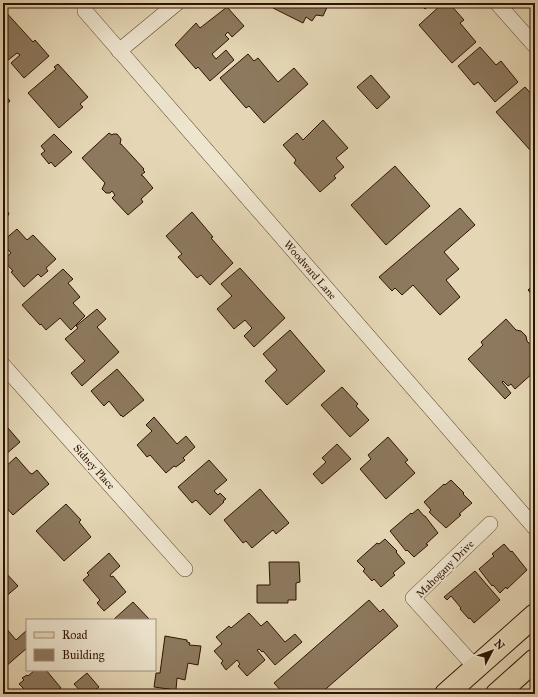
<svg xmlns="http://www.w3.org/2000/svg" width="538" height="697" font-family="'IM FELL Great Primer',serif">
	<rect width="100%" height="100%" fill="#e5d7b5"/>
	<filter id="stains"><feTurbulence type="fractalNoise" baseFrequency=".005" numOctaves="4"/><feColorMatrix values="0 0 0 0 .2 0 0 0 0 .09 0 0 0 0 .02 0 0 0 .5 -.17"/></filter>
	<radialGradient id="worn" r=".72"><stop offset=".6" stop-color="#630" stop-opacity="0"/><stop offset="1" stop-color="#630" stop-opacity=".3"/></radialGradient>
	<!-- building -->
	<g fill="#8d795e" stroke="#2e1300">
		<path d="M275 3H329L323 16 316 15 312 21 306 17 303 23 273 8Z"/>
		<path d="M419 3H432L425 9Z"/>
		<path d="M443 3H449L464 20 460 23 476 42 452 63 419 25Z"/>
		<path d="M227 7 244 26 232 37 228 32 225 35 229 39 212 54 216 59 226 50 234 60 210 81 198 67 196 69 175 45 196 23 200 28Z"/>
		<path d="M3 9 33 42 35 40 49 56 24 78 11 63 20 55 17 53 7 61 3 57Z"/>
		<path d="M480 47 496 65 501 61 518 82 495 102 478 82 474 85 458 66Z"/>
		<path d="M248 54 254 61 258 58 278 82 294 68 308 84 264 123 249 106 246 108 220 78Z"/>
		<path d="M58 64 88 97 80 104 83 107 59 128 28 93 56 69 54 67Z"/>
		<path d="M371 75 390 97 377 109 357 87Z"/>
		<path d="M525 87 535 98V145L530 150 496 112Z"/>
		<path d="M3 92 10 101 3 107Z"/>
		<path d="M323 120 348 148 336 158 344 167 334 176 336 178 320 192 294 163 296 160 283 145 297 133 303 140Z"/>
		<path d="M109 133 112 135 113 134H117L121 139 120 144H121L144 169 143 170 145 172 141 175 143 176 153 188 141 199 143 202 128 215 112 198 115 195 112 191 110 193H106L102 189 105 183 82 158Z"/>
		<path d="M54 134 72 152 55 167 51 162 49 164 41 154 45 151 41 146Z"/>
		<path d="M395 166 430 206 386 245 351 205Z"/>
		<path d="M460 208 475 225 444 252 459 269 446 280 460 297 440 315 413 285 402 295 395 288 392 291 379 277Z"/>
		<path d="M3 210 9 213 3 227Z"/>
		<path d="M192 212 213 237 211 238 233 263 210 285 201 275 197 278 178 257 182 254 166 236Z"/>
		<path d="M17 229 27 240 33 235 56 259 46 268 48 271 41 277 38 274 24 287 11 272 13 271 3 260 11 253 3 244V241Z"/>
		<path d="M240 268 285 318 254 347 244 336 252 328 245 320 234 329 217 309 232 296 221 284Z"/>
		<path d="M63 269 73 279 68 283 80 297 73 303 85 316 71 330 60 318 46 330 41 324 40 325 22 305Z"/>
		<path d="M535 284V298L528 290Z"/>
		<path d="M97 309 106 319 97 327 119 352 82 386 71 373 85 361 65 339 78 328 76 326Z"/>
		<path d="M506 319 516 330 521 331 526 336 527 341 535 350 533 352 535 354V366L531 369 534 372 515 389 511 384 508 386 503 381 502 382 511 393 505 399 468 359 483 345 481 342Z"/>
		<path d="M290 330 325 371 287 405 265 381 277 370 263 354Z"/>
		<path d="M117 369 144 400 123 417 121 415V416L109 401 104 406 91 391Z"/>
		<path d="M342 387 358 404 356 406 369 420 350 437 321 405Z"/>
		<path d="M154 417 177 444 186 436 195 447 183 458 185 460 176 467 174 466 166 473 150 455 147 457 137 445 152 431 146 425Z"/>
		<path d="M8 428 20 442 5 455 3 453V432Z"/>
		<path d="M388 437 408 460 405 462 415 473 386 499 360 469 371 459 368 455Z"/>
		<path d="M337 444 351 459 322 484 313 474 326 462 322 458Z"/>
		<path d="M16 457 30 473 32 474 37 470 49 484 13 515 3 504V469Z"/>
		<path d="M209 460 227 480 214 491 218 495 220 493 226 499 223 501 224 502 210 515 196 500 192 503 178 487Z"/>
		<path d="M451 480 464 493 463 494 472 503 459 514 461 515 446 528 429 512 431 510 424 502 444 484 445 485Z"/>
		<path d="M260 489 289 523 276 534 273 530 252 548 246 541 243 543 224 520Z"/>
		<path d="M66 504 81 520 79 522 91 537 64 561 36 531Z"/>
		<path d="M418 509 424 516H425L438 533 426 544 428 545 414 557 407 550 406 551 390 531 411 513 412 514Z"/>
		<path d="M385 539 397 551 396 552 405 563 393 573 395 575 381 587 374 579 372 581 363 571 365 569 357 561 377 543 379 544Z"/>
		<path d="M504 544 511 552 512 551 527 570 507 589 506 587 500 593 493 585 492 586 479 569 494 556 492 554Z"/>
		<path d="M109 553 120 566 110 575 111 577 113 576 126 592 104 611 97 603 100 600 83 580 89 575 87 573Z"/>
		<path d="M269 562H299L300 582 296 583V600H288V603H257V585H270Z"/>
		<path d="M3 570 18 586 3 599Z"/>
		<path d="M475 571 500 600 474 623 470 618 469 619 460 609 461 608 451 596 447 600 444 597Z"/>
		<path d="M369 600 380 612 383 609 398 626 320 694H284L274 683Z"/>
		<path d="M133 602 150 620H113Z"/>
		<path d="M249 613 261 626 267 621 285 642 295 634 302 642 275 665 263 651 262 652 259 649 257 650 265 660 247 676 238 666 240 664 237 660 226 670 221 663 223 661 214 651 222 644 216 637 229 626 231 628Z"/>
		<path d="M3 618 8 624 5 627 16 640 27 630V648L5 667 3 665Z"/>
		<path d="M165 636 187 640V642L190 643 189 645 201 646 198 665 188 663 185 680 177 678 176 690 154 687 156 673H160Z"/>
		<path d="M35 670H46L61 688 54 694H29L19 684 24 680 22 678 27 675 28 676Z"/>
		<path d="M87 673 99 687 90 694H83L74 684Z"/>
	</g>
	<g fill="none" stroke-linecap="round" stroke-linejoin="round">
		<!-- minor casing -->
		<g stroke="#5c442d" stroke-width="16">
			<g id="minor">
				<path d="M497 3 535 46"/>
				<path d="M85 11 535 528"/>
				<path d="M119 51 177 3"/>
				<path d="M3 365 185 569"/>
				<path d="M476 668 413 598 490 524"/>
			</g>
		</g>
		<!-- primary casing -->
		<g stroke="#2e1300" stroke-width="24">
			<g id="primary">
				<path d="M446 694 535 615"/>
				<path d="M497 694 535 660"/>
			</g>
		</g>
		<!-- minor -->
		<use href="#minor" stroke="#eee5cf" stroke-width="15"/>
		<!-- primary -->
		<use href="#primary" stroke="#e5d7b5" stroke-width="22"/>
	</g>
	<g text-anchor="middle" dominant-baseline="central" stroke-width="3.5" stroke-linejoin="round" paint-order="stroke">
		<!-- street labels -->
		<g font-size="11" fill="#2e1300" stroke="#eee5cf">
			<text transform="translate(310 270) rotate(49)">Woodward Lane</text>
			<text transform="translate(94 467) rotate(48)">Sidney Place</text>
			<text transform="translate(445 569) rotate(-45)">Mahogany Drive</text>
		</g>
	</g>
	<!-- margin -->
	<rect width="538" height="697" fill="none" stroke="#e5d7b5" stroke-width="16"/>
	<rect x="4" y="4" width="530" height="689" fill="none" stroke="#2e1300" stroke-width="2"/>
	<rect x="8" y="8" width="522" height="681" fill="none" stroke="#2e1300"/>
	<!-- legend -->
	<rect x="26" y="619" width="130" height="52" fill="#eee5cf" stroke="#a1917c"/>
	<rect x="34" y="632" width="20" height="6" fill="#e5d7b5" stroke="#a1917c"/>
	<text x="62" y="639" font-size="12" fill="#2e1300">Road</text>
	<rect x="34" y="649" width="20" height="12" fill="#8d795e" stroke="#a1917c"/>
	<text x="62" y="659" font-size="12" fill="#2e1300">Building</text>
	<!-- north arrow -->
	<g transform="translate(492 651) rotate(49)" stroke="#eee5cf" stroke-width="3" paint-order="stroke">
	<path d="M0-3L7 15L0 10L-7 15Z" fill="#2e1300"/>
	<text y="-6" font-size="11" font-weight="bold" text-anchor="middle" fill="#2e1300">N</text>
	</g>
	<rect width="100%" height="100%" filter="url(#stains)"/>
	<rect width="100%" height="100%" fill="url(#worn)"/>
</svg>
